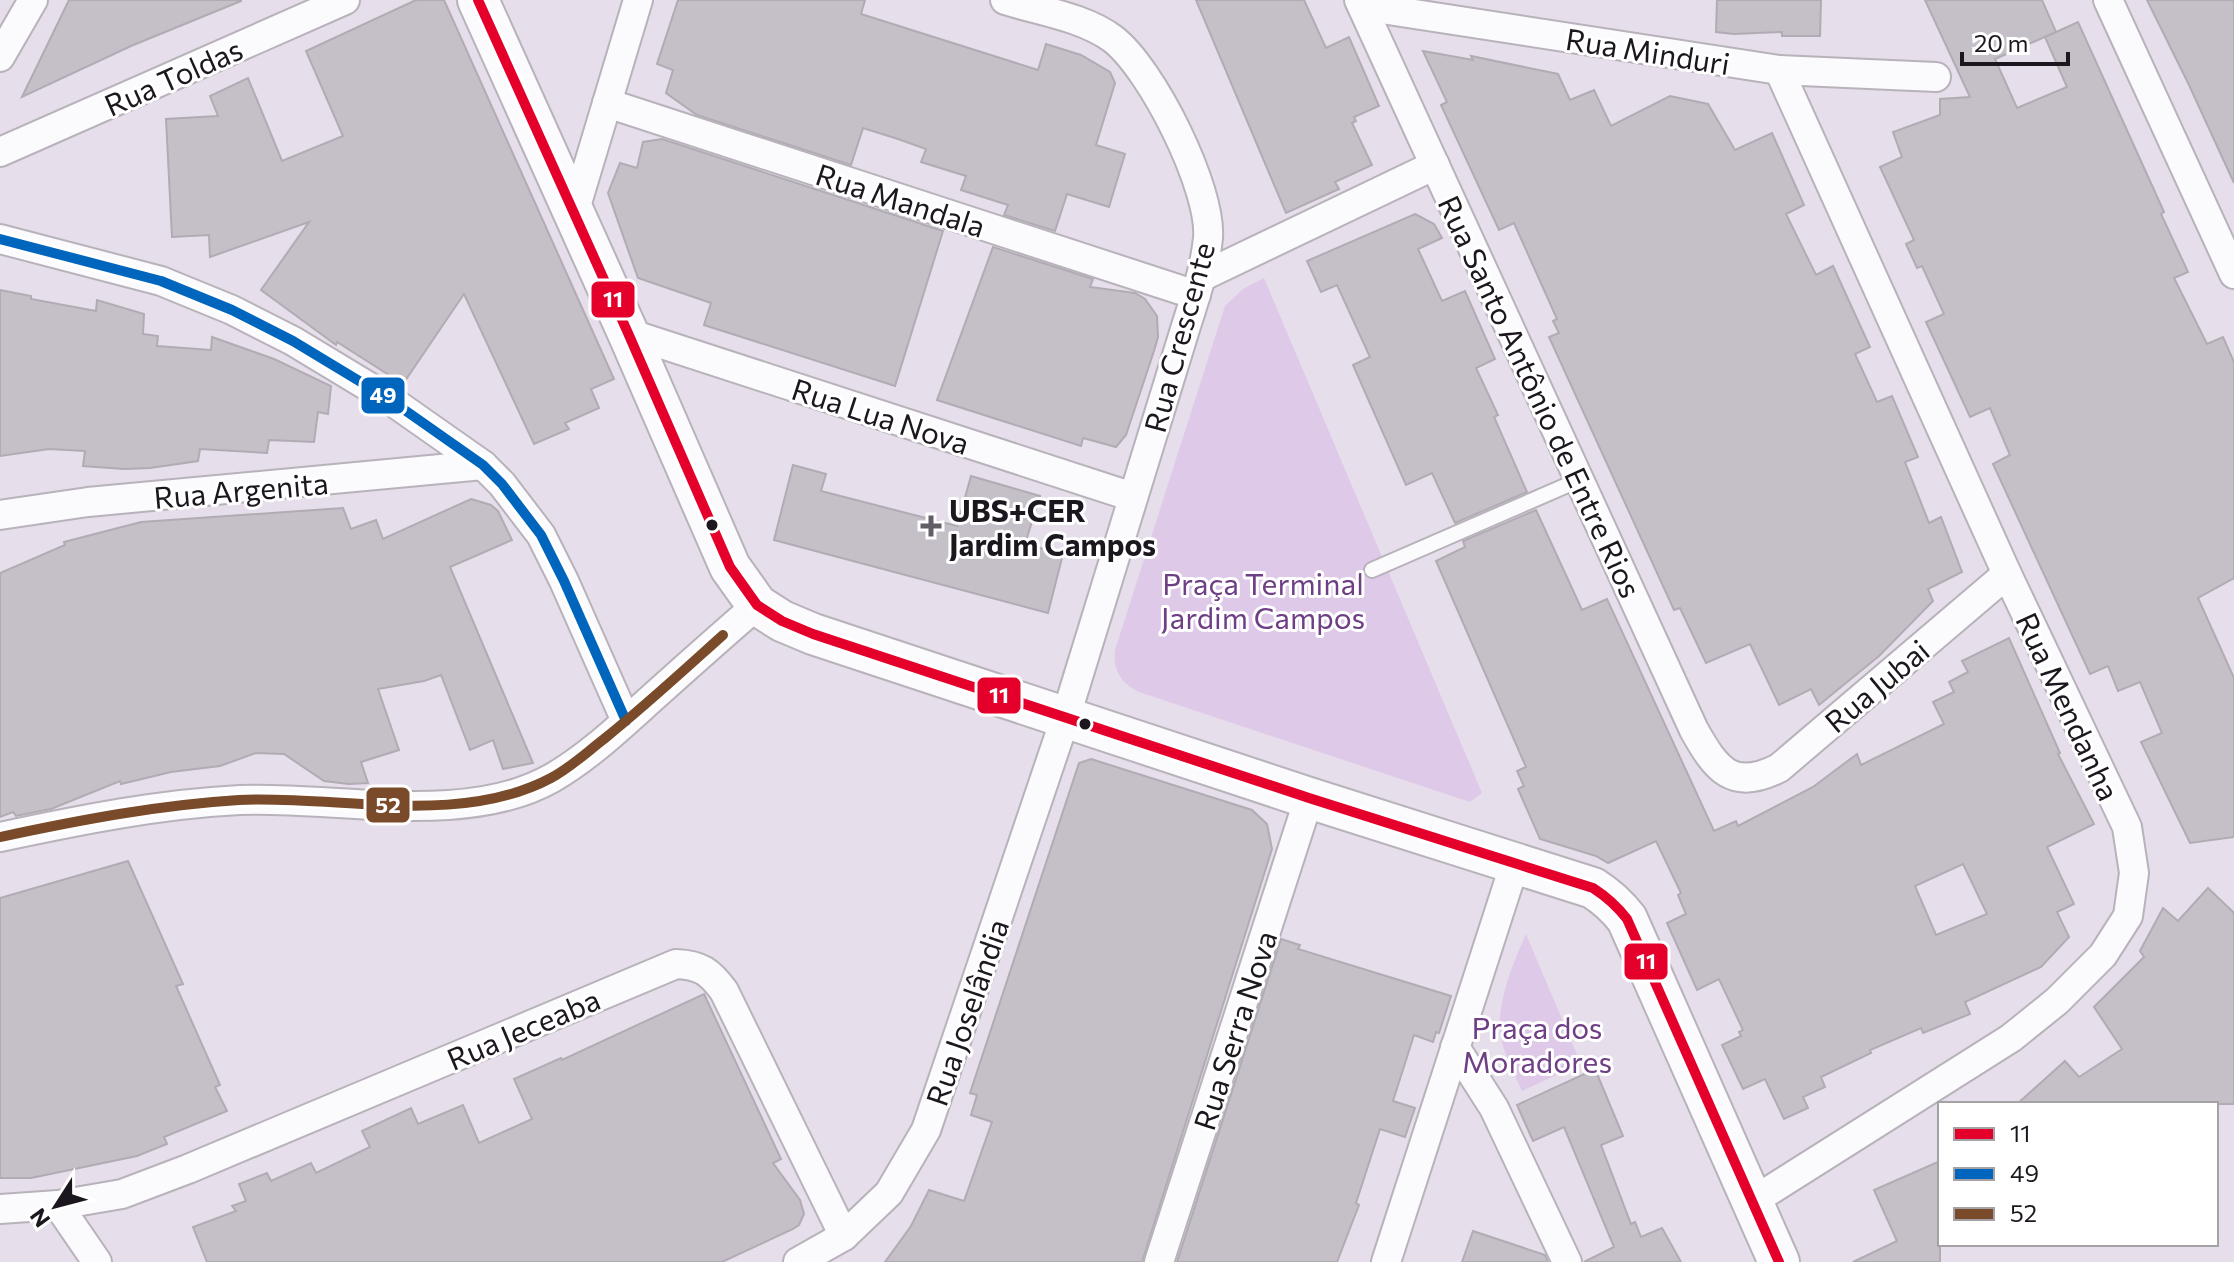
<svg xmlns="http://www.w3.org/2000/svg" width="2234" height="1262" font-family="Commissioner,sans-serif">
	<rect width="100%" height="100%" fill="#e6deea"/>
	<!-- green -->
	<g fill="#dec9e9">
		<path d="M1264 278 1482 793 1470 802 1139 692C1120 683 1113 670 1115 650L1225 306 1243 289Z"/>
		<path d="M1526 934 1581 1064 1522 1091C1514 1073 1505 1056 1501 1038 1495 1006 1513 963 1526 934Z"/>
	</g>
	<!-- building -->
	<g fill="#c5bfc8" stroke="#b1abb4" stroke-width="2" fill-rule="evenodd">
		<path d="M69 0H241V1L131 46 22 97Z"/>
		<path d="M416 0H444L614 379 591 389 599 408 565 423 569 429 534 444 464 294 403 384 337 342 336 345 261 290 309 222 210 257 209 235 172 237 166 119 218 116 210 96 248 78 282 161 343 136 306 51Z"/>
		<path d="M678 0H865L861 14 1038 70 1046 44 1081 55 1110 72 1115 83 1096 145 1125 154 1109 207 1067 194 1055 231 1004 215 1008 205 961 190 966 176 921 162 926 149 898 139 863 128 851 165 697 115 666 93 673 70 657 64Z"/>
		<path d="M1196 0H1304L1326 48 1349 37 1379 106 1354 117 1356 121 1352 123 1372 165 1335 182 1339 189 1286 213Z"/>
		<path d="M1717 0H1821L1820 36H1782V32L1734 34 1716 32Z"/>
		<path d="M1925 0H2042L2056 32 1995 59 2017 108 2067 87 2045 37 2078 22 2164 212 2161 214 2188 272 2174 278 2207 344 2223 337 2234 362V578L2198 598 2234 678V837L2190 843 2141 742 2162 733 2140 682 2118 691 2108 666 2090 674 1993 464 2010 455 1990 408 1970 417 1926 322 1944 314 1922 266 1917 268 1906 244 1914 240 1880 167 1902 157 1893 132 1940 115V99L1970 97Z"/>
		<path d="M2147 0H2234V183L2189 85Z"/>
		<path d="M1423 51 1473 60 1471 56 1558 74 1570 100 1594 90 1611 126 1670 96 1708 104 1735 150 1772 133 1804 205 1786 214 1816 275 1833 266 1870 347 1855 354 1877 402 1892 396 1918 457 1905 462 1929 523 1941 517 1962 572 1928 589 1933 601 1879 656 1819 705 1811 689 1779 705 1750 644 1706 663 1680 608 1674 610 1549 337 1559 333 1553 321 1557 319 1514 223 1499 230 1441 105 1447 102Z"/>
		<path d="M662 139 943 231 895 386 704 325 711 303 638 278 608 193 620 163 637 168 643 142Z"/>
		<path d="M1415 214 1434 224 1442 238 1418 249 1442 301 1465 291 1495 359 1476 368 1498 415 1494 417 1527 492 1455 523 1432 473 1406 485 1353 365 1370 357 1337 285 1321 292 1307 261Z"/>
		<path d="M993 247 1093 279 1090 287 1135 293 1145 299 1157 316 1158 337 1154 351 1126 435 1116 447 1083 438 1081 446 937 400Z"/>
		<path d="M0 290 31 296V299L96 311 97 300 144 314 143 334 158 336 157 346 211 350 212 337 274 359 331 386 328 414 318 412 314 442 269 440 267 453 200 449 198 461 150 468 124 469 83 466 85 451 49 449 0 456Z"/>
		<path d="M793 465 826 474 821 491 957 526 971 476 1040 496 1025 544 1063 554 1048 613 774 540Z"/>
		<path d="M471 499 491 505 498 511 512 540 450 567 533 763 503 769 493 740 470 750 441 675 424 681 378 689 399 750 361 762 368 783 349 784 324 781 284 754 256 753 220 766 171 772 121 784 120 781 51 809 16 816 13 812 0 817V573L65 545 64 542 141 522 343 508 351 529 376 520 383 539Z"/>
		<path d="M1536 510 1582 610 1607 599 1714 831 1736 821 1738 826 1813 787 1857 754 1861 765 1944 724 1933 702 1954 692 1949 682 1968 672 1962 661 2009 638 2060 753 2058 754 2094 824 2047 847 2074 904 2057 912 2069 937 2041 967 1965 1002 1970 1014 1923 1033 1921 1028 1870 1050 1871 1053 1821 1077 1825 1087 1803 1097 1808 1108 1784 1119 1765 1079 1743 1089 1722 1045 1741 1036 1739 1032 1743 1030 1719 979 1697 990 1667 923 1686 914 1678 895 1681 893 1656 841 1608 863 1596 856 1540 839 1518 789 1524 786 1517 771 1526 767 1436 561 1465 547 1463 541ZM1963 864 1987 914 1936 935 1915 886Z"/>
		<path d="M1091 759 1252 810 1267 824 1272 849 1142 1262H885L911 1226 929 1190 964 1201 992 1122 971 1115 977 1095 970 1093 1079 763Z"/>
		<path d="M128 861 183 984 176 986 220 1085 215 1087 227 1111 164 1137 167 1144 137 1156 31 1178H0V898Z"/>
		<path d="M2208 888 2234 913V1104H2017L2065 1061 2079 1077 2122 1049 2094 1007 2144 957 2140 951 2163 908 2178 921Z"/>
		<path d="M1281 939 1300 945 1298 949 1451 996 1439 1033 1436 1032 1433 1042 1414 1035 1393 1101 1415 1108 1405 1137 1380 1129 1356 1203 1359 1205 1337 1262H1177Z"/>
		<path d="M704 994 781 1159 773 1163 800 1200 804 1214 799 1225 793 1229 722 1262H207L193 1227 236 1211 232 1206 246 1201 239 1184 267 1173 271 1181 311 1163 316 1173 370 1147 362 1131 411 1108 418 1124 463 1105 479 1143 532 1119 514 1079 561 1058 562 1060Z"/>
		<path d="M1595 1069 1623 1136 1601 1145 1631 1224 1635 1222 1641 1237 1662 1228 1681 1262H1584L1614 1247 1564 1127 1533 1141 1517 1105Z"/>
		<path d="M1940 1161V1262H1853L1897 1241 1874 1190Z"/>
		<path d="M1473 1231 1545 1255 1548 1262H1462Z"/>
	</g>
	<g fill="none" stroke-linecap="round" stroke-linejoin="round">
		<!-- lane casing -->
		<g stroke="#b8b2bb" stroke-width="18">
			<path id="lane" d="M1372 570 1579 480"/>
		</g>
		<!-- street casing -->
		<g stroke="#b8b2bb" stroke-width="32">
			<g id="street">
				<path d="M1359 0 1694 730C1716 769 1732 792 1779 768L2007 574"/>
				<path d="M2108 0 2234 274"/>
				<path d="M1362 6 1779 70 1936 77"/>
				<path d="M0 57 33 0"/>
				<path d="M607 103 1196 295"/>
				<path d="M0 152 345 0"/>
				<path d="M574 213 638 0"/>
				<path d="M0 239 161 281 232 310 293 341 389 399 483 465 502 484 541 535 564 581 626 721"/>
				<path d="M1201 277 1435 165"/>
				<path d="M628 333 1133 497"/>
				<path d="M0 515 88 502 483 465"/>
				<path d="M0 837C80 820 159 804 240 800 336 796 466 827 552 778 592 755 627 720 661 690 693 661 725 633 757 605"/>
				<path d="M1455 1047 1494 1108 1567 1262"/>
				<path d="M1753 1201 2011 1038 2057 1001 2103 955 2128 916 2134 873 2127 827 2007 574 1779 70"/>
				<path d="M58 1205 97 1262"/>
				<path d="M0 1209 58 1205 122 1194 188 1169 676 964C701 965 710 972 724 991L844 1236"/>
				<path d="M798 1262 844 1236 889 1193 926 1130 1066 716 1186 326C1195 298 1205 268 1208 238 1212 189 1152 69 1113 39 1084 17 1039 11 1005 0"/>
				<path d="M1159 1262 1309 798"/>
				<path d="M1386 1262 1515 863"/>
			</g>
		</g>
		<!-- secondary casing -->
		<g stroke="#b8b2bb" stroke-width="44">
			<path id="secondary" d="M478 0 628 333 730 567 757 605 782 621 813 634 1309 798 1593 888C1607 897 1617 906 1627 919L1779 1262"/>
		</g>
		<!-- lane -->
		<use href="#lane" stroke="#fbfafc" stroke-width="14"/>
		<!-- street -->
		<use href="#street" stroke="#fbfafc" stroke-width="28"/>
		<!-- secondary -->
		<use href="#secondary" stroke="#fbfafc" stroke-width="40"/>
		<!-- bus-1 casing -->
		<g stroke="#fff" stroke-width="16">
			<path id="bus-1" d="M478 0 628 333 730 567 757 605 782 621 813 634 1309 798 1593 888C1607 897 1617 906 1627 919L1779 1262"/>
		</g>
		<!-- bus-2 casing -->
		<g stroke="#fff" stroke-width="16">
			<path id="bus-2" d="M0 239 161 281 232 310 293 341 389 399 483 465 502 484 541 535 564 581 626 721"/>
		</g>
		<!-- bus-3 casing -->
		<g stroke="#fff" stroke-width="16">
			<path id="bus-3" d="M0 837C80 820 158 805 239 800 339 795 459 827 551 778 570 768 587 752 604 739 645 706 684 670 723 635"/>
		</g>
		<!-- bus-1 -->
		<use href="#bus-1" stroke="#e4002b" stroke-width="10"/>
		<!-- bus-2 -->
		<use href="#bus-2" stroke="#0065bd" stroke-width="10"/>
		<!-- bus-3 -->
		<use href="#bus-3" stroke="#7a4b2a" stroke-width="10"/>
	</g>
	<!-- markers -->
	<g fill="#1c171f" stroke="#fff" stroke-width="3">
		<circle cx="712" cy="525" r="7"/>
		<circle cx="1085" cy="724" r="7"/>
	</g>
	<path fill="#635d66" stroke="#fff" stroke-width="3" d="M927 514h8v8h8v8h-8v8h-8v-8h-8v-8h8z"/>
	<g text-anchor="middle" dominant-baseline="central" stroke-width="6" stroke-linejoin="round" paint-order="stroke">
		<!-- street labels -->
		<g font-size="30" fill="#1c171f" stroke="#fff">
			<text transform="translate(1648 50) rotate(9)">Rua Minduri</text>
			<text transform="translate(173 76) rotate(-24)">Rua Toldas</text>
			<text transform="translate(901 199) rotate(18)">Rua Mandala</text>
			<text transform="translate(1178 337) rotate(-75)">Rua Crescente</text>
			<text transform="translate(1541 396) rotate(65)">Rua Santo Antônio de Entre Rios</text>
			<text transform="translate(881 415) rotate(18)">Rua Lua Nova</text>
			<text transform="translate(241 489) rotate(-5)">Rua Argenita</text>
			<text transform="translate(1876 685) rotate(-40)">Rua Jubai</text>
			<text transform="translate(2069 706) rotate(65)">Rua Mendanha</text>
			<text transform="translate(966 1012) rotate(-71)">Rua Joselândia</text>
			<text transform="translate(523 1028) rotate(-23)">Rua Jeceaba</text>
			<text transform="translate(1234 1030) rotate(-72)">Rua Serra Nova</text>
		</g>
		<!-- poi labels -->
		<g font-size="30" font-weight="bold" fill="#1c171f" stroke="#fff" text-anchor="start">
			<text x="949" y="509">UBS+CER<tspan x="949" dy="34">Jardim Campos</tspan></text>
		</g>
		<!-- park labels -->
		<g font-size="30" fill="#6e3f84" stroke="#fff">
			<text x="1263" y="582">Praça Terminal<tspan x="1263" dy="34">Jardim Campos</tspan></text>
			<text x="1537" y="1026">Praça dos<tspan x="1537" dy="34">Moradores</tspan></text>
		</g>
	</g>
	<g stroke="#fff" stroke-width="3">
		<rect x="590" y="280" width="46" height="39" rx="8" fill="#e4002b"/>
		<rect x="360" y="376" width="46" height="39" rx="8" fill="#0065bd"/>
		<rect x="976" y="676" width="46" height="39" rx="8" fill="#e4002b"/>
		<rect x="365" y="786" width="46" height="38" rx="8" fill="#7a4b2a"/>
		<rect x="1623" y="942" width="46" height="39" rx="8" fill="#e4002b"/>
	</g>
	<g font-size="22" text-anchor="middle" font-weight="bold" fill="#fff">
		<text x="613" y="307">11</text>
		<text x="383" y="403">49</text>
		<text x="999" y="703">11</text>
		<text x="388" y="813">52</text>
		<text x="1646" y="969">11</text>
	</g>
	<!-- legend -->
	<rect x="1938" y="1102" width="280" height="144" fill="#ffffff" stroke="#a4a2a5" stroke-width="2"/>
	<rect x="1954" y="1128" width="40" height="12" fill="#e4002b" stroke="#a4a2a5" stroke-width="2"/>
	<text x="2010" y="1142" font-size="24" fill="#1c171f">11</text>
	<rect x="1954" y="1168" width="40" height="12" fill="#0065bd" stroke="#a4a2a5" stroke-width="2"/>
	<text x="2010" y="1182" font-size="24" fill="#1c171f">49</text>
	<rect x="1954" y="1208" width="40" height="12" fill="#7a4b2a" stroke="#a4a2a5" stroke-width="2"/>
	<text x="2010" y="1222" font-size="24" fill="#1c171f">52</text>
	<!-- north arrow -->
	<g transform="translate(56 1206) rotate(234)" stroke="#ffffff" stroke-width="6" paint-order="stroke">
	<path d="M0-6L14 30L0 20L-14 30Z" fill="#1c171f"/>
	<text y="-12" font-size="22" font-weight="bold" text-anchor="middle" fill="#1c171f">N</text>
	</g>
	<!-- scale -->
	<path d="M1962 52v12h106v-12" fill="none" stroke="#1c171f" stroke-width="4"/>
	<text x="1974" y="52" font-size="24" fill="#1c171f" stroke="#ffffff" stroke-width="6" paint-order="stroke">20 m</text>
</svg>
